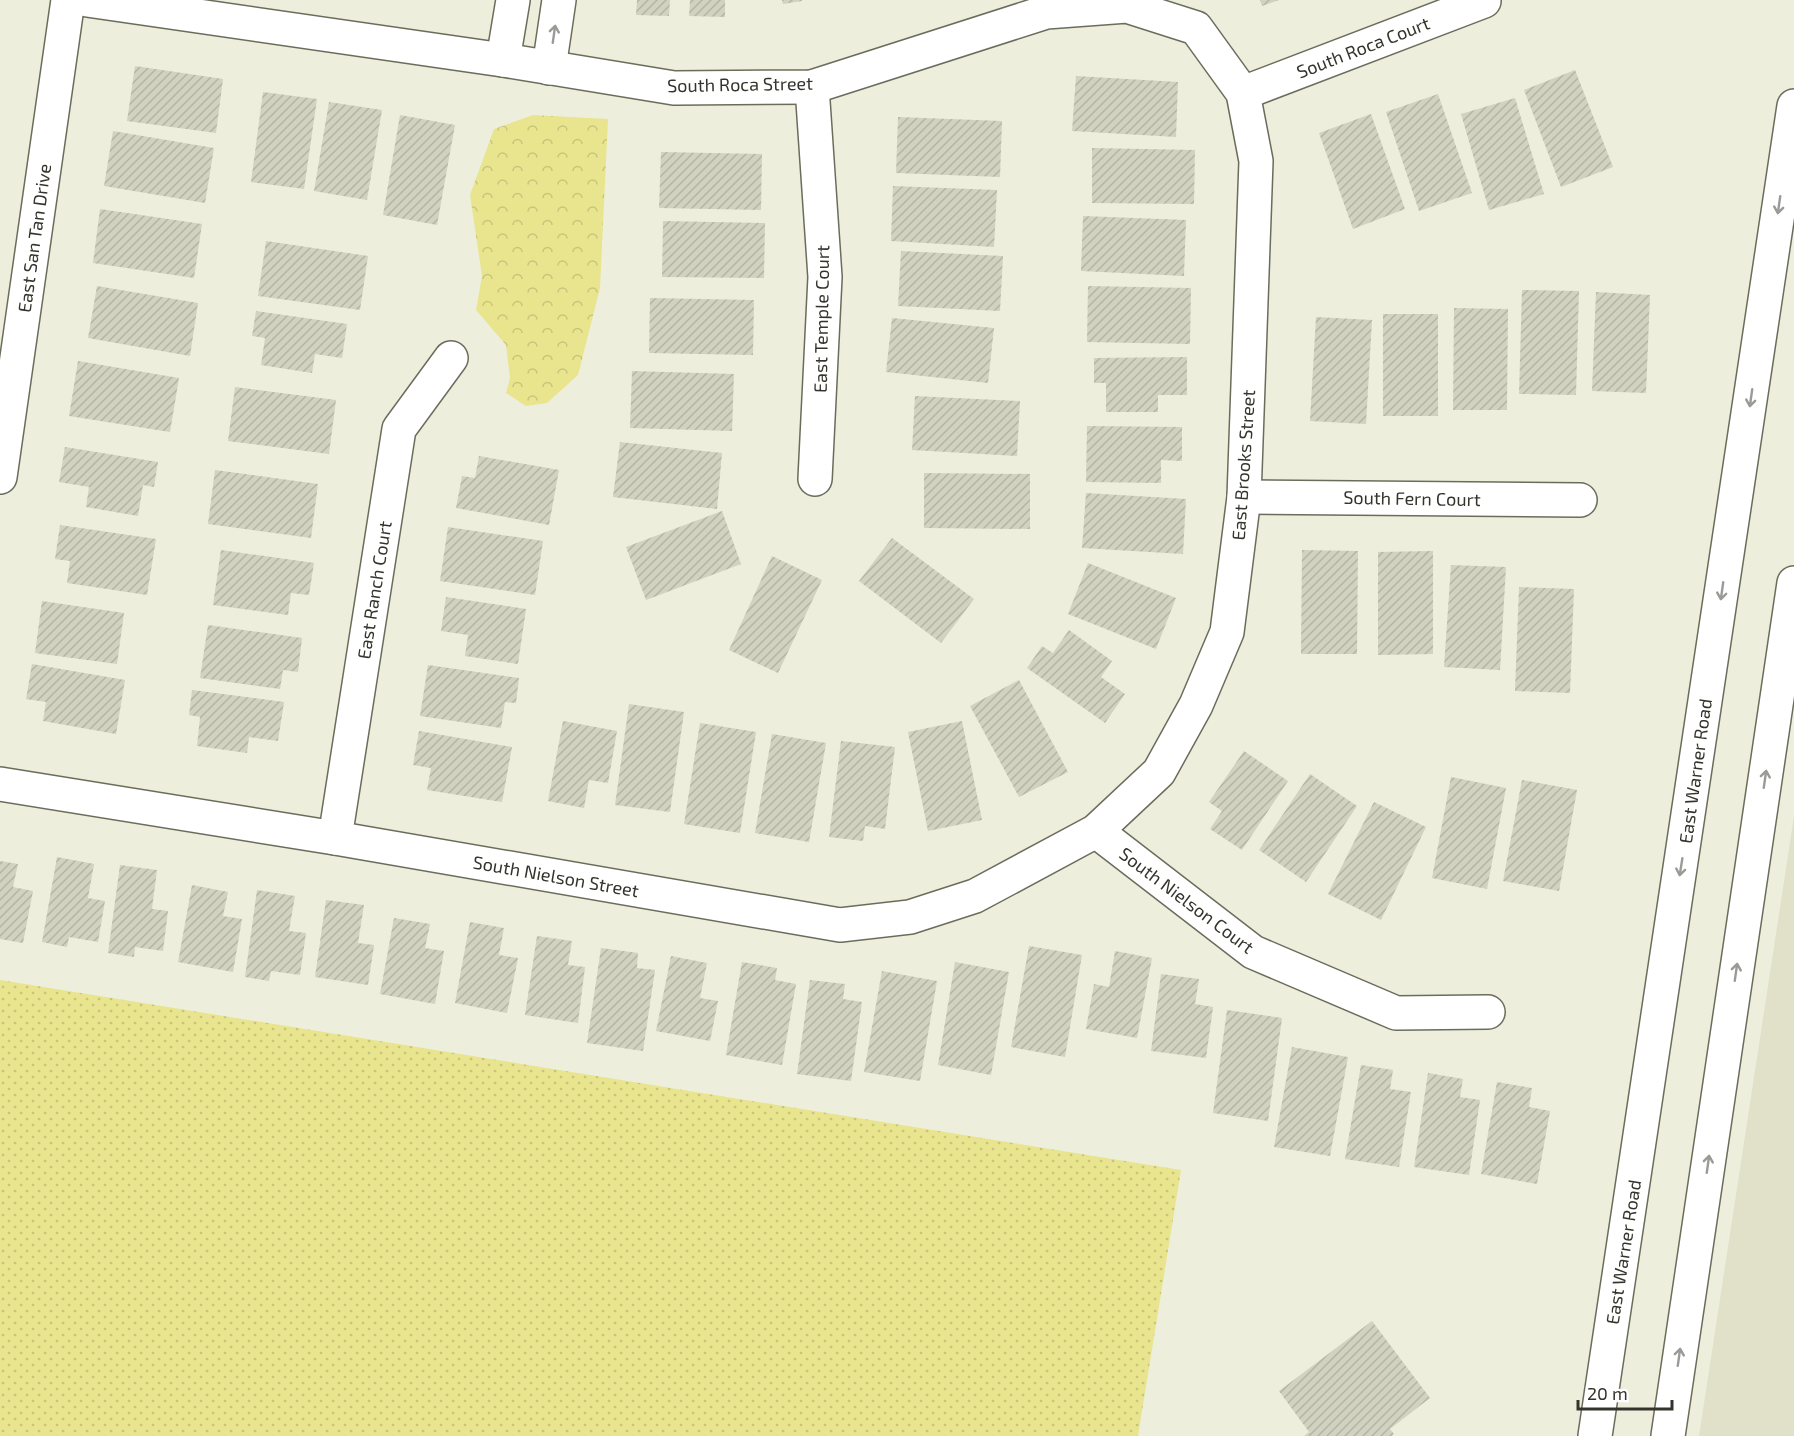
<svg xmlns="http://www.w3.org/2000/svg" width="1794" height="1436" font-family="'Exo 2',sans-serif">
	<defs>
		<pattern id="grass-dots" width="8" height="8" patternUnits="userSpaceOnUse" patternTransform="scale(1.5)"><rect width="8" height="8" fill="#e8e58e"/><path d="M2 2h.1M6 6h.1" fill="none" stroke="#c8c57b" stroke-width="1.8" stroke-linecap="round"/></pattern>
		<pattern id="forest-crowns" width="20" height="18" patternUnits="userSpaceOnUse" patternTransform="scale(1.5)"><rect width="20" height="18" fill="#e8e58e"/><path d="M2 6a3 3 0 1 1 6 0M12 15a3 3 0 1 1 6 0" fill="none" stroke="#c8c57b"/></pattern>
		<pattern id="building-hatch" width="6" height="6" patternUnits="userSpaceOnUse" patternTransform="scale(1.5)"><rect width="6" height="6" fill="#d2d2c1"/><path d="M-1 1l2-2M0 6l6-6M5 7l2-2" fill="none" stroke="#b5b5a6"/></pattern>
	</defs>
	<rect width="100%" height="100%" fill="#eed"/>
	<!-- built -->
	<path fill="#e1e1ca" d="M1794 816V1436H1699Z"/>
	<!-- grass -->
	<path fill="url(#grass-dots)" d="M0 980 1181 1170 1138 1436H0Z"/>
	<!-- forest -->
	<path fill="url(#forest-crowns)" d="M533 115 608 119 600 288 578 375 547 403 526 406 506 393 510 378 506 345 476 310 482 276 470 195 494 129Z"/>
	<!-- building -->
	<g fill="url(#building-hatch)">
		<path d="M637 0H670L669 16 636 15Z"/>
		<path d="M690 0H725V17L689 16Z"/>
		<path d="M782 0H802V1L783 4Z"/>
		<path d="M1260 0H1279L1262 6Z"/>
		<path d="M135 66 223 79 216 133 127 121Z"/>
		<path d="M1575 70 1613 167 1561 187 1524 90Z"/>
		<path d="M1076 76 1178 82 1176 137 1072 131Z"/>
		<path d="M263 92 317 99 304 189 251 182Z"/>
		<path d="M1438 94 1472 193 1419 211 1386 112Z"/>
		<path d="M1515 98 1544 194 1489 210 1461 114Z"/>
		<path d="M329 102 382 110 367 200 314 191Z"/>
		<path d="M1371 114 1405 209 1353 229 1319 133Z"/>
		<path d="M400 115 455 125 437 225 383 215Z"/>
		<path d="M898 117 1002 121 1000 177 896 173Z"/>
		<path d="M113 131 214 148 205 203 104 186Z"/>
		<path d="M1092 148 1195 150 1194 204 1092 203Z"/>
		<path d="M661 152 762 154 761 210 659 208Z"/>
		<path d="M893 186 997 190 994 247 891 241Z"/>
		<path d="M100 209 202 224 194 278 93 263Z"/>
		<path d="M1083 216 1186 220 1184 276 1081 271Z"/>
		<path d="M663 221 765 223 764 278 662 277Z"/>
		<path d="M266 241 368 256 360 310 258 296Z"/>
		<path d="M901 251 1003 256 1000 311 898 306Z"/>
		<path d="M97 286 198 303 190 356 88 338Z"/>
		<path d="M1088 286 1191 288 1190 344 1087 342Z"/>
		<path d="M1522 290 1579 291 1576 395 1519 394Z"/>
		<path d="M1596 292 1650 295 1646 393 1592 391Z"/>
		<path d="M650 298 754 300 753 355 649 353Z"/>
		<path d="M1454 308 1508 309 1507 410H1453Z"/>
		<path d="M256 311 347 324 342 358 315 354 312 373 261 365 265 338 252 336Z"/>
		<rect x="1383" y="314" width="55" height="102"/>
		<path d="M1316 317 1372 320 1366 424 1310 421Z"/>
		<path d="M892 318 994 328 988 383 886 372Z"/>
		<path d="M1187 357V395H1158V412H1106V383H1094V358Z"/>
		<path d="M78 361 179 378 170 432 69 416Z"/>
		<path d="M632 371 734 374 732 431 630 428Z"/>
		<path d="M235 387 336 400 329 454 228 441Z"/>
		<path d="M915 396 1020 401 1017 456 912 450Z"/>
		<path d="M1087 426 1182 427V461L1161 460V483L1086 482Z"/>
		<path d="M620 442 722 453 717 509 613 497Z"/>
		<path d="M65 447 158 462 154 487 143 485 138 516 86 507 89 487 59 482Z"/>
		<path d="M479 456 559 470 549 525 456 508 462 476 475 478Z"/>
		<path d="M215 470 318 484 311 538 208 524Z"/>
		<path d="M924 473 1030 474V529L924 528Z"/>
		<path d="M1086 493 1186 499 1183 554 1082 548Z"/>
		<path d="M722 511 741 564 646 600 626 547Z"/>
		<path d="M60 525 156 539 147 595 67 583 70 561 55 559Z"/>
		<path d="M448 527 543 541 535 595 440 581Z"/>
		<path d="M892 538 974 599 941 643 859 581Z"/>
		<path d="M221 550 314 563 309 595 291 593 288 615 213 605Z"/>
		<path d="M1302 550 1358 551 1357 654H1301Z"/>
		<path d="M1433 551V654L1378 655V552Z"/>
		<path d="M772 556 822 580 778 673 729 650Z"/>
		<path d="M1088 563 1176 598 1156 649 1068 614Z"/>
		<path d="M1451 565 1506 567 1500 670 1444 667Z"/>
		<path d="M1519 587 1574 589 1570 693 1515 691Z"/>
		<path d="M446 597 526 609 518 664 465 656 468 635 441 631Z"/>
		<path d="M42 601 124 613 117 664 35 653Z"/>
		<path d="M208 625 302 638 298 672 283 670 280 689 200 678Z"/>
		<path d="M1069 630 1112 661 1101 677 1125 694 1105 723 1027 668 1042 646 1053 653Z"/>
		<path d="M32 664 125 680 116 734 43 721 46 702 26 699Z"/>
		<path d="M428 665 519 678 516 703 505 702 501 728 420 716Z"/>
		<path d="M1019 680 1068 772 1019 797 970 706Z"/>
		<path d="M192 690 284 702 278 741 249 737 247 753 197 746 200 717 189 715Z"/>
		<path d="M629 704 684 712 670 812 615 805Z"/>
		<path d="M563 721 617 731 608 783 589 780 584 808 548 801Z"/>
		<path d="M962 721 982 820 928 831 908 732Z"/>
		<path d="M700 723 756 732 740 833 684 824Z"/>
		<path d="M419 731 512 747 502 802 427 790 431 768 413 765Z"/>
		<path d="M772 734 826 743 809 842 755 833Z"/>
		<path d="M841 741 895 747 885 829 865 826 863 841 829 837Z"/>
		<path d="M1244 751 1288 781 1242 850 1210 829 1222 811 1209 802Z"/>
		<path d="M1310 774 1357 806 1306 882 1259 850Z"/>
		<path d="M1451 777 1506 788 1487 889 1432 878Z"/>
		<path d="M1522 780 1577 790 1559 891 1503 881Z"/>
		<path d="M1374 802 1426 827 1381 920 1328 894Z"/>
		<path d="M57 857 94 864 88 898 105 901 98 942 69 937 67 947 42 942Z"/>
		<path d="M0 861 18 864 13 887 33 891 23 943 0 939Z"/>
		<path d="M120 865 157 870 152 909 168 911 163 951 135 947 134 957 108 953Z"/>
		<path d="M192 885 228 892 223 916 242 919 233 972 178 962Z"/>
		<path d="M257 890 295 896 289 931 306 933 300 975 271 971 269 981 245 977Z"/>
		<path d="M326 900 364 905 358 943 374 945 368 985 315 977Z"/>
		<path d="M394 918 430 924 425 948 444 951 435 1004 380 994Z"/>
		<path d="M470 922 504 928 499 955 518 958 507 1013 455 1003Z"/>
		<path d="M537 936 572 941 568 965 585 967 578 1023 525 1015Z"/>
		<path d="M1029 946 1082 955 1065 1057 1011 1047Z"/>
		<path d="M601 948 638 953 637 968 655 970 643 1051 587 1043Z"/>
		<path d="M1115 951 1152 958 1137 1038 1086 1029 1094 984 1109 987Z"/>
		<path d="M671 956 707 963 700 998 718 1001 710 1041 656 1031Z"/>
		<path d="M742 962 777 968 775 980 796 984 782 1065 726 1055Z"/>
		<path d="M955 962 1009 972 991 1075 938 1065Z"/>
		<path d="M882 971 937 981 920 1081 864 1072Z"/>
		<path d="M1161 974 1199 979 1195 1004 1213 1007 1206 1058 1151 1051Z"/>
		<path d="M810 980 845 984 843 999 862 1002 851 1081 797 1074Z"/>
		<path d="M1227 1010 1282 1018 1268 1121 1213 1113Z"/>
		<path d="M1292 1047 1348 1057 1330 1156 1274 1147Z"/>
		<path d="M1361 1065 1393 1070 1390 1089 1411 1092 1399 1167 1345 1159Z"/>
		<path d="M1428 1073 1463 1079 1460 1097 1480 1100 1469 1175 1414 1167Z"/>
		<path d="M1497 1082 1532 1088 1529 1107 1550 1111 1537 1184 1481 1174Z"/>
		<path d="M1372 1321 1430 1398 1390 1429 1394 1434 1392 1436H1304L1309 1432 1279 1391Z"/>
	</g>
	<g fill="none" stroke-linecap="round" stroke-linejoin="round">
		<!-- minor casing -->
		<g stroke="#6c6c5d" stroke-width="36">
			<g id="minor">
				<path d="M503 60 513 0"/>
				<path d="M549 68 559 0"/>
				<path d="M812 87 825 277 815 479"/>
				<path d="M1243 93 1484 1"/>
				<path d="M0 477 68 0"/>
				<path d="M1244 497 1580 500"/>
				<path d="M0 784 335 838 840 925 910 917 975 896 1096 831 1159 772 1196 705 1227 632 1244 497 1256 161 1243 93 1196 28 1127 6 1046 12 812 87 674 88 503 60 87 0"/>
				<path d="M1096 831 1253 952 1396 1013 1488 1012"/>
				<path d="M335 838 399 429 451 358"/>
			</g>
		</g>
		<!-- major casing -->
		<g stroke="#6c6c5d" stroke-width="36">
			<g id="major">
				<path d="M1595 1436 1794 106"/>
				<path d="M1668 1436 1794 583"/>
			</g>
		</g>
		<!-- minor -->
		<use href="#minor" stroke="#fff" stroke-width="33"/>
		<!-- major -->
		<use href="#major" stroke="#fff" stroke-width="33"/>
	</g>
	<!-- one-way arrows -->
	<defs><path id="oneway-shaft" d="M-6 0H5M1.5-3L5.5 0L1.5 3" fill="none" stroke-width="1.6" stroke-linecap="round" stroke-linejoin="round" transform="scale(1.5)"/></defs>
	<g stroke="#9a9a96">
		<use href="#oneway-shaft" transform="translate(554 34) rotate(-82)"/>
		<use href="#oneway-shaft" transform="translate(1779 205) rotate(98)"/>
		<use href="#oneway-shaft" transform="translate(1751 398) rotate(98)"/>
		<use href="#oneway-shaft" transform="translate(1722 591) rotate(98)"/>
		<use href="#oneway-shaft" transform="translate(1765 779) rotate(-82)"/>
		<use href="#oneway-shaft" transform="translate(1681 867) rotate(99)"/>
		<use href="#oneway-shaft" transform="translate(1736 972) rotate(-82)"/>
		<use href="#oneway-shaft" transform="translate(1708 1164) rotate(-82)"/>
		<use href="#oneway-shaft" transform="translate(1679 1357) rotate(-82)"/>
	</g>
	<g text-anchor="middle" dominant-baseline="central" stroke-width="6" stroke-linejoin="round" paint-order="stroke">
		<!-- street labels -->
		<g font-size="18" fill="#34342d" stroke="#fff">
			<text transform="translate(1363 47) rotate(-21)">South Roca Court</text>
			<text transform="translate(740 84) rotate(-1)">South Roca Street</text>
			<text transform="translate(34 238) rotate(-82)">East San Tan Drive</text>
			<text transform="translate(821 319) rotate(-89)">East Temple Court</text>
			<text transform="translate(1243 465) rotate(-86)">East Brooks Street</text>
			<text transform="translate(1412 498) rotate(1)">South Fern Court</text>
			<text transform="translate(374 590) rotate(-81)">East Ranch Court</text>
			<text transform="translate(1695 771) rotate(-82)">East Warner Road</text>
			<text transform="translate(556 876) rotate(10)">South Nielson Street</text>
			<text transform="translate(1187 900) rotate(37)">South Nielson Court</text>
			<text transform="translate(1623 1252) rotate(-81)">East Warner Road</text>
		</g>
	</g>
	<!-- scale -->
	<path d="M1578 1400v9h94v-9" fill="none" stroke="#34342d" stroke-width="3"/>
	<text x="1587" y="1400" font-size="18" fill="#34342d" stroke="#ffffff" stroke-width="4.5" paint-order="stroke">20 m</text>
</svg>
